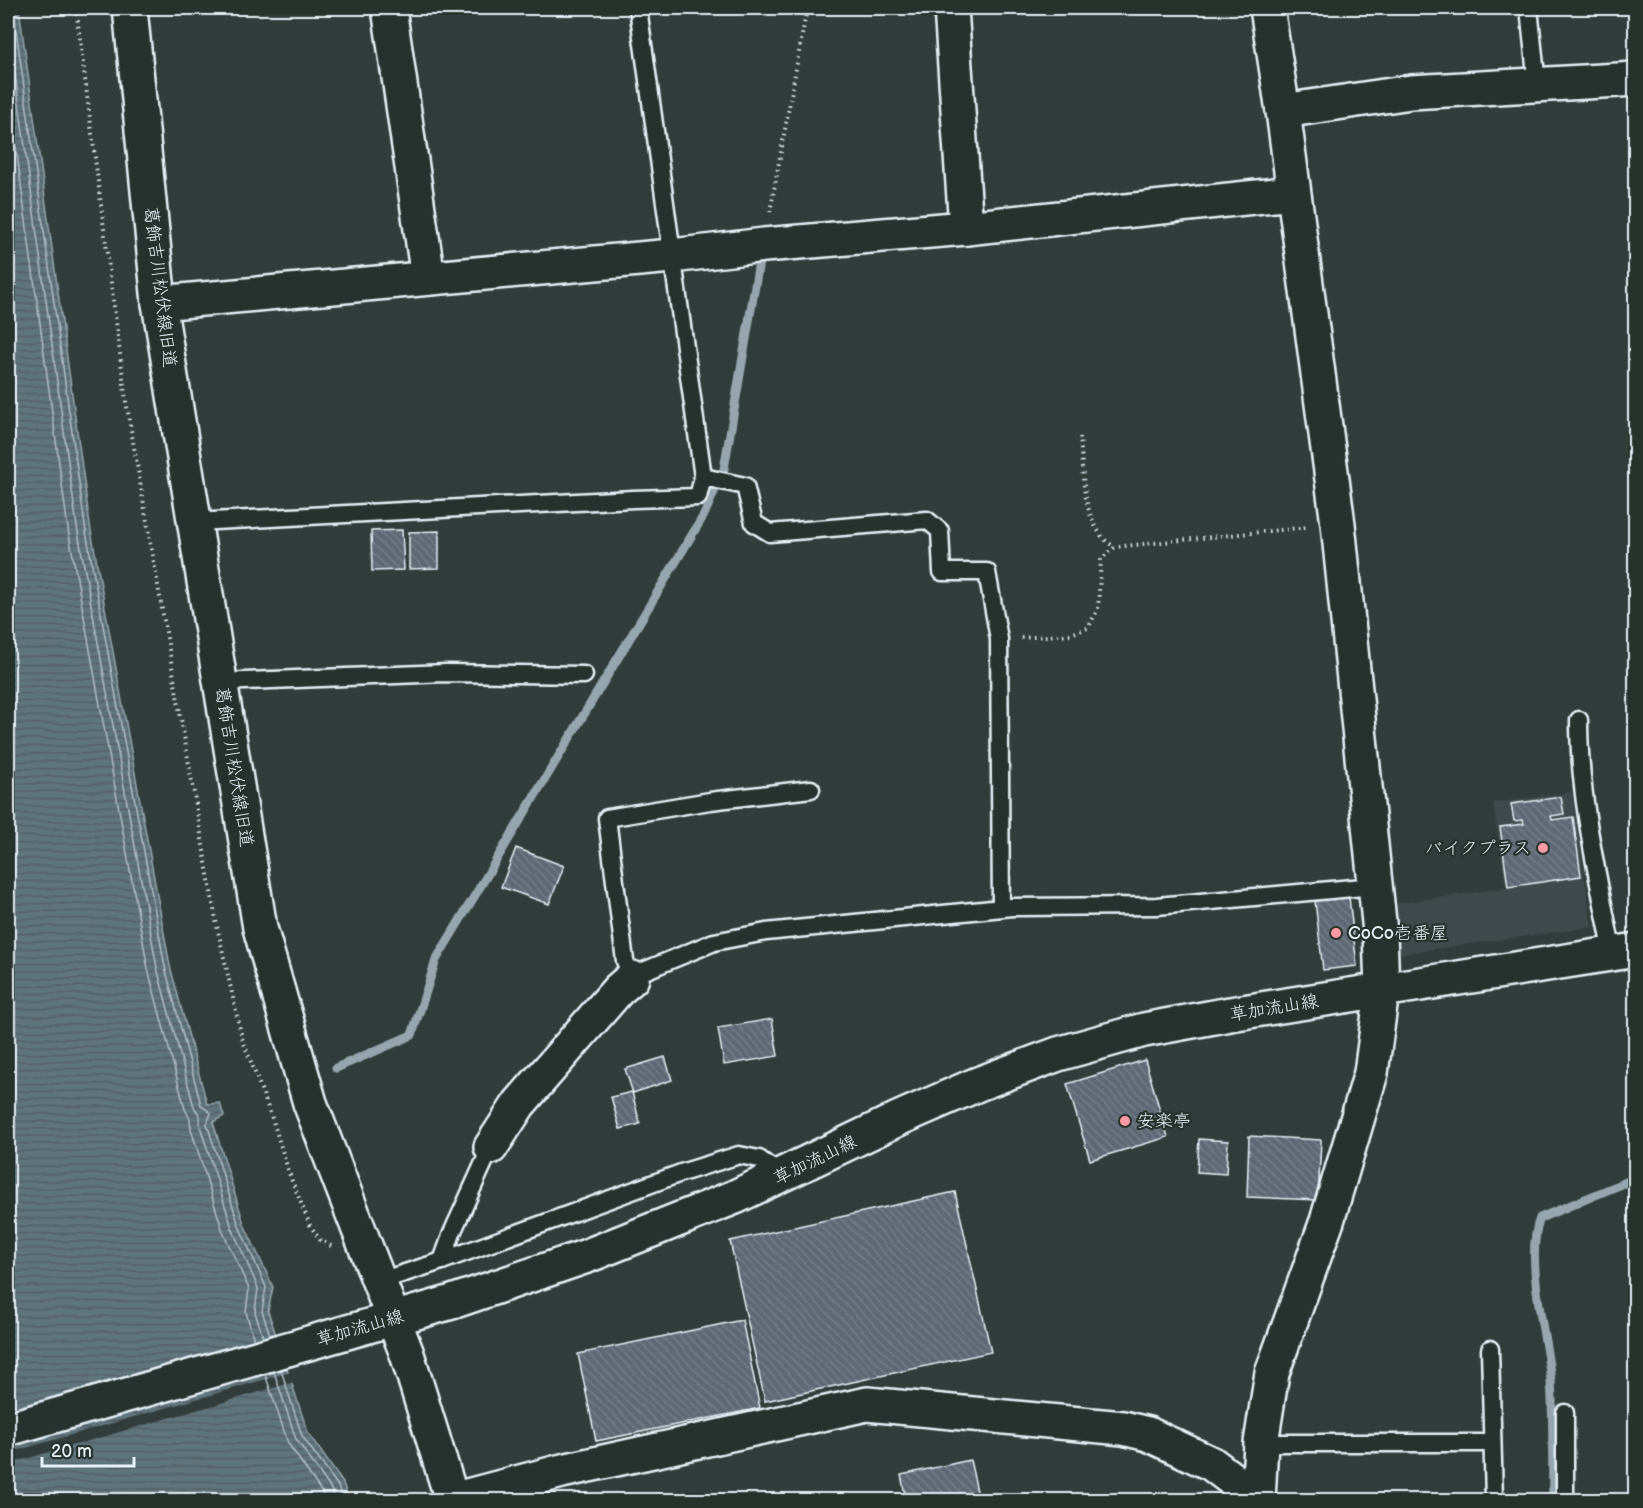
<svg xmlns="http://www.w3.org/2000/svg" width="1643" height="1508" font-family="'Balsamiq Sans','Klee One',sans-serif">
	<defs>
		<pattern id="water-rules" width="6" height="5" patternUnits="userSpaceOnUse" patternTransform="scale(1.5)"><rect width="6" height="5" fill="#5e747c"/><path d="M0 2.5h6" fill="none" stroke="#525e63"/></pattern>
		<pattern id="building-back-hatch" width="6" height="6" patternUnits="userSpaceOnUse" patternTransform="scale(1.5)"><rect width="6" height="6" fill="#5f6774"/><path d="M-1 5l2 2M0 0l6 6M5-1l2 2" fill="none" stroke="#767d89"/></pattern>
	</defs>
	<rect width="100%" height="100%" fill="#313d3b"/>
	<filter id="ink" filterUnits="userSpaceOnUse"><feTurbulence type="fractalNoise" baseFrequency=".0167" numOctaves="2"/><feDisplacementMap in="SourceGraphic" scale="12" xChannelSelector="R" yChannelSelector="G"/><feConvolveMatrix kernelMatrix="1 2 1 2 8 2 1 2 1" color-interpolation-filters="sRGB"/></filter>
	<g filter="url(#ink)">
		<!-- built -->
		<path fill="#3f4a4c" d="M1572 792 1592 927 1399 954 1392 904 1506 888 1493 803Z"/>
		<!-- water -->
		<path fill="url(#water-rules)" stroke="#95a6ae" stroke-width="1.5" d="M8 8H19L90 525 170 966 207 1104 220 1103 224 1116 213 1122 244 1224 273 1287 268 1311 308 1433 343 1483 349 1500H8Z"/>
		<!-- pier -->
		<path fill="#313d3b" d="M291 1372 294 1382 8 1464V1453Z"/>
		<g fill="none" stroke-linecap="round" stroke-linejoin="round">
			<!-- shore -->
			<g stroke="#b1bfc6" stroke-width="1.5">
				<path d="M13 8 85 526 165 967 201 1105 211 1113 207 1124 239 1226 266 1287 262 1311 270 1335"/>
				<path d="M8 23 77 527 157 968 194 1107 200 1116V1126L232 1228 258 1288 255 1312 263 1337"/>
				<path d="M8 89 68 529 148 969 185 1109 190 1119 191 1129 223 1232 249 1289 246 1312 254 1340"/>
				<path d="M281 1370 302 1436 338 1486 343 1500"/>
				<path d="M274 1372 296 1439 331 1489 335 1500"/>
				<path d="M265 1374 288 1443 323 1494 325 1500"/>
			</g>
			<!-- stream -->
			<g stroke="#95a6ae" stroke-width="9">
				<path d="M336 1068 412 1035 436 960 704 515 724 469 759 262"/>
				<path d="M1553 1500C1552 1461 1554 1421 1551 1381 1547 1338 1524 1258 1540 1218L1636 1178"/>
			</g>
		</g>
		<!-- building -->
		<g fill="url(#building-back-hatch)" stroke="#e8f1f8" stroke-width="1.5">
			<path d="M402 530 404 570 372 571 371 531Z"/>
			<path d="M439 531V568L409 569V532Z"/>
			<path d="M1561 797 1564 814 1551 816 1552 820 1573 817 1581 876 1508 887 1500 827 1524 824 1523 820 1514 821 1511 804Z"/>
			<path d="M516 848 564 866 549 904 501 887Z"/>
			<path d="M1349 897 1357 966 1323 970 1315 901Z"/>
			<path d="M772 1019 778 1056 724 1065 718 1028Z"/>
			<path d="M665 1057 672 1080 633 1093 625 1069Z"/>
			<path d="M1145 1060 1168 1137 1090 1160 1067 1084Z"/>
			<path d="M632 1092 640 1124 620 1129 611 1097Z"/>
			<path d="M1249 1136 1321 1140 1318 1200 1247 1197Z"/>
			<path d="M1199 1139 1228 1141 1226 1174 1197 1172Z"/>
			<path d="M955 1192 991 1352 765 1401 730 1241Z"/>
			<path d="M742 1320 760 1408 596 1441 578 1354Z"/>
			<path d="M970 1460 979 1500H906L901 1475Z"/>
		</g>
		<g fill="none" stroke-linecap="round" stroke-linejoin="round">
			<!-- lane casing -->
			<g stroke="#e8f1f8" stroke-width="21">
				<g id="lane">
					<path d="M1529 8 1537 85"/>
					<path d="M703 477 745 486 754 523 770 533 927 520 940 531 942 572H987L999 639 1001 908"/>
					<path d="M194 522 633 499 698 497 703 477 638 8"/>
					<path d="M220 682 446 673 584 675"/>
					<path d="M1579 720C1579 799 1598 877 1613 954"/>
					<path d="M811 789 710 801 607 818 625 961 632 978 644 971 714 942 766 932 1012 907 1157 906 1374 886"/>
					<path d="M442 1261 452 1233 491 1147"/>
					<path d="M380 1281 442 1261 681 1173 739 1155 759 1159 782 1176"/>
					<path d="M1490 1349 1494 1500"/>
					<path d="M1565 1413V1500"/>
					<path d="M1261 1443H1492"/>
				</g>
			</g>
			<!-- street casing -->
			<g stroke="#e8f1f8" stroke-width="38">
				<g id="street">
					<path d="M389 8 428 278"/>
					<path d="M951 8 966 228"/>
					<path d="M1283 111 1411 92 1636 79"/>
					<path d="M159 303 672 256 764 245 966 228 1293 193"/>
					<path d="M491 1147 519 1104 618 990 632 978"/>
					<path d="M452 1500 562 1471 867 1404 1123 1428 1148 1434 1212 1464 1237 1483 1253 1500"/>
					<path d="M1258 1500 1261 1443 1272 1373 1327 1221 1371 1073 1382 991 1380 932 1338 524 1283 111 1267 8"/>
				</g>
			</g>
			<!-- secondary casing -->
			<g stroke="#e8f1f8" stroke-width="38">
				<path id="secondary" d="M130 8 159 303 260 928 310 1103 407 1354 452 1500"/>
			</g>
			<!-- primary casing -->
			<g stroke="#e8f1f8" stroke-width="38">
				<path id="primary" d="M8 1429 452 1302 587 1256 735 1197 900 1118 978 1084 1058 1054 1144 1030 1230 1014 1636 950"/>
			</g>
			<!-- path -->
			<g stroke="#e8f1f8" stroke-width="4" stroke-dasharray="1.5 4.5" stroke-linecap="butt">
				<path d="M76 8 126 401 217 926 242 1038 273 1121 290 1176 310 1225 320 1240 331 1246"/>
				<path d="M770 212 807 8"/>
				<path d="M1080 437C1083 468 1081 508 1101 535 1104 540 1110 544 1115 547"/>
				<path d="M1021 638 1071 634 1088 628 1098 609 1101 559 1115 547 1308 527"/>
			</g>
			<!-- lane -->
			<use href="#lane" stroke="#26332d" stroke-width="16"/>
			<!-- street -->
			<use href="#street" stroke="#26332d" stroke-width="33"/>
			<!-- secondary -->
			<use href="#secondary" stroke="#26332d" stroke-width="33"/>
			<!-- primary -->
			<use href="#primary" stroke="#26332d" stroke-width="33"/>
		</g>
	</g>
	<!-- markers -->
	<g fill="#ff9aa2" stroke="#26332d" stroke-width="2">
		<circle cx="1543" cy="848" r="6"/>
		<circle cx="1336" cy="933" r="6"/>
		<circle cx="1125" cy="1121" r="6"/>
	</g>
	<g text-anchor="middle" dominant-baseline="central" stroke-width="4.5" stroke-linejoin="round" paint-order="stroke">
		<!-- street labels -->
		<g font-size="18" fill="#e8f1f8" stroke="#26332d">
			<text transform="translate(160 287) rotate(83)">葛飾吉川松伏線旧道</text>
			<text transform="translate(234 767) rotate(81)">葛飾吉川松伏線旧道</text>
			<text transform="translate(1274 1008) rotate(-9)">草加流山線</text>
			<text transform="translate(815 1160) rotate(-26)">草加流山線</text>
			<text transform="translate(360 1328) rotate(-16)">草加流山線</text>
		</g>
		<!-- poi labels -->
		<g font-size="18" fill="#e8f1f8" stroke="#26332d" text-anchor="start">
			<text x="1531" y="848" text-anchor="end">バイクプラス</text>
			<text x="1348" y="933">CoCo壱番屋</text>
			<text x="1137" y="1121">安楽亭</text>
		</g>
	</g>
	<!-- margin -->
	<rect width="1643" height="1508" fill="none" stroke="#26332d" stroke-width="30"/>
	<rect x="15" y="15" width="1613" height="1478" fill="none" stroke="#e8f1f8" stroke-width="2" filter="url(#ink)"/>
	<!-- scale -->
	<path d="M42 1457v9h92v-9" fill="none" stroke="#e8f1f8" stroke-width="3"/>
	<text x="51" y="1457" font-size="18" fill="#e8f1f8" stroke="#26332d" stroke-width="4.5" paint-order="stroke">20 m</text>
</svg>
